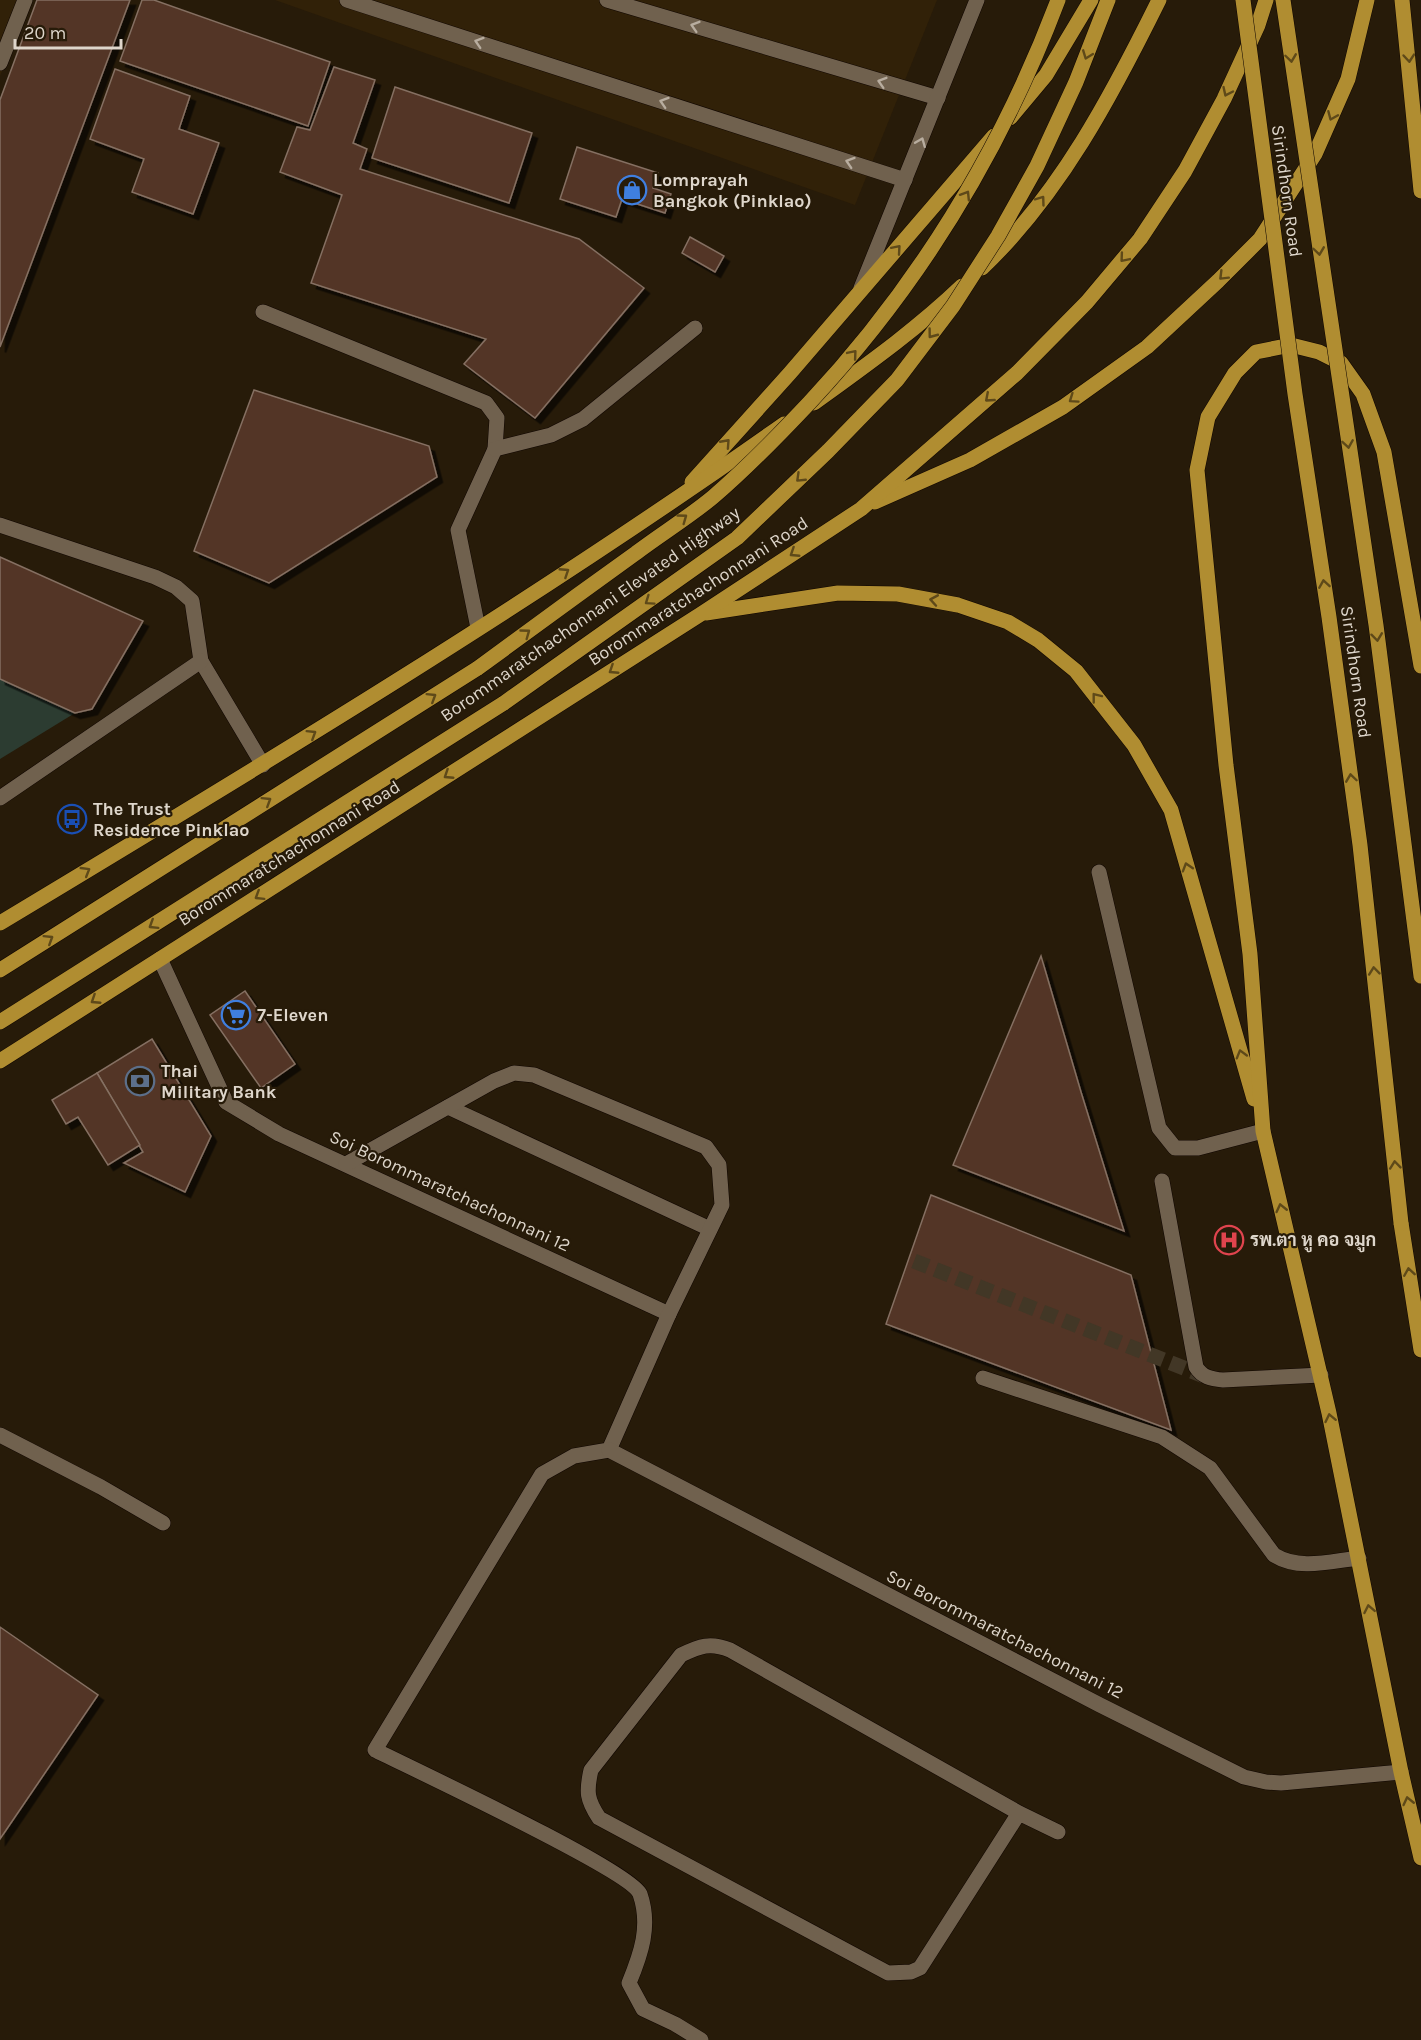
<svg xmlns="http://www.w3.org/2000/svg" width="1421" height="2040" font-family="Karla,Sarabun,sans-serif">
	<defs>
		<filter id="shadow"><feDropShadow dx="5.5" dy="5.5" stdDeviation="0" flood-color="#0009"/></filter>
	</defs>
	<rect width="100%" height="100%" fill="#271b09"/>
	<!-- built -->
	<g fill="#312108">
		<path d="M0 0H31L0 76Z"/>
		<path d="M275 0H937L855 205Z"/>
	</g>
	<!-- green -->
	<path fill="#2c3c31" d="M0 679 75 713 0 759Z"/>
	<!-- building -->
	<g fill="#523625" stroke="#856f62" stroke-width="1.5" filter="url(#shadow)">
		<path d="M37 0H130L0 347V100Z"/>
		<path d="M142 0H154L330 62 308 126 120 61Z"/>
		<path d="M334 67 375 80 353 143 367 149 360 169 579 239 644 288 535 418 464 364 486 339 311 283 342 195 280 172 297 127 310 130Z"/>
		<path d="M115 69 190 96 179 129 219 143 193 214 132 192 144 159 90 139Z"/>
		<path d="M395 87 532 133 509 203 372 158Z"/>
		<path d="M577 147 658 173 653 188 671 194 665 213 622 199 616 217 560 199Z"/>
		<path d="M690 237 724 256 715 272 682 253Z"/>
		<path d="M254 390 429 446 437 477 269 583 194 551Z"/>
		<path d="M0 557 143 621 92 709 75 713 0 679Z"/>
		<path d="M1041 956 1081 1092 1124 1231 953 1165Z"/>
		<path d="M245 991 295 1064 261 1088 210 1015Z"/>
		<path d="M152 1039 211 1136 185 1192 124 1163 143 1152 97 1073Z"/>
		<path d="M97 1073 140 1145 108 1165 78 1117 66 1124 52 1100Z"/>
		<path d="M931 1195 1131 1275 1171 1430 886 1324Z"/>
		<path d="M0 1627 98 1695 0 1839Z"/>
	</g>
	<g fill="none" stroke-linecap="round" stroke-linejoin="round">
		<!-- minor-tunnel -->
		<path stroke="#423726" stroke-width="15" stroke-dasharray="15 8" stroke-linecap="butt" d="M914 1261 1204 1376"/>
		<!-- minor casing -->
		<g stroke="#100600" stroke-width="16">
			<g id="minor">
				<path d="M347 0 905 180"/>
				<path d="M607 0 938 98"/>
				<path d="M0 63 25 0"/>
				<path d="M861 288 977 0"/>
				<path d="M263 312 486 403 497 418 495 449 458 530 478 628"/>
				<path d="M495 449 551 435 583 419 695 328"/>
				<path d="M0 525 155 577 176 587 192 601 201 661 263 765"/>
				<path d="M0 798 201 661"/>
				<path d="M1099 872 1159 1128 1175 1148H1198L1263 1131"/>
				<path d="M160 959 226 1102 279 1134 669 1314"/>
				<path d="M448 1107 710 1229"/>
				<path d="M346 1164 494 1081 514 1073 534 1075 706 1147 719 1165 722 1205 669 1314 609 1450 574 1456 542 1474 375 1750C411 1768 631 1871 640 1894 651 1926 641 1954 629 1983L643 2009 675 2024 701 2040"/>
				<path d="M1162 1181 1196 1367C1202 1377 1211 1379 1223 1380L1321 1375"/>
				<path d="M983 1378 1162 1437 1210 1468 1274 1555C1300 1571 1331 1561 1359 1558"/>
				<path d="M0 1435 101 1487 163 1523"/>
				<path d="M609 1450 1100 1705 1244 1777 1266 1782 1281 1783 1401 1772"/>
				<path d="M1019 1813 920 1968 911 1972 888 1973 599 1818C587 1800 586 1792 591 1770L681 1655C700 1646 710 1642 730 1650L1019 1813 1058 1832"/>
			</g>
		</g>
		<!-- major casing -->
		<g stroke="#100600" stroke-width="16">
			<g id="major">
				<path d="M1402 0 1421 191"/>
				<path d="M1010 118 1046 75 1091 0"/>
				<path d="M982 268C1060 194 1112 95 1159 0"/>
				<path d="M814 403C865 366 916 330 962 286"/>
				<path d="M692 482 790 373 994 136"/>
				<path d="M875 502 970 460 1063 407 1147 347 1218 281 1260 239 1315 154 1348 79 1367 0"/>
				<path d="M706 613 838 593 898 594 958 605 1008 622 1038 640 1076 671 1134 745 1171 810 1254 1099"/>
				<path d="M1421 666 1384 452 1363 394 1341 363 1319 352 1291 345 1256 352 1235 373 1208 417 1197 470 1226 765 1250 954 1263 1131 1329 1413 1401 1772 1421 1858"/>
				<path d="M0 923C266 763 531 603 784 424"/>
				<path d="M0 970 478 668"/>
				<path d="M0 1022 504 703"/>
				<path d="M0 1061 701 614 861 509 1017 373 1087 302 1140 239 1185 171 1224 99 1258 25 1266 0"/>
				<path d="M1401 1223 1421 1350"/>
			</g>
		</g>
		<!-- minor -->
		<use href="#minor" stroke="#70614e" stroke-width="15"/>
		<!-- major -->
		<use href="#major" stroke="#b08d31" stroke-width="15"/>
		<!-- major-bridge casing -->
		<g stroke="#100600" stroke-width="16" stroke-linecap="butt">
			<g id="major-bridge">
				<path d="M1243 0 1295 394 1329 617 1360 845 1401 1223"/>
				<path d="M1283 0 1376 625 1421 976"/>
				<path d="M478 668C531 629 583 591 636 553 661 534 689 517 713 497 747 468 779 435 810 402 920 284 1001 151 1058 0"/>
				<path d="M504 703 737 538 828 451 897 380 953 306 998 236 1037 166 1076 82 1108 0"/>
			</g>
		</g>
		<!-- major-bridge -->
		<use href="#major-bridge" stroke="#b08d31" stroke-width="15"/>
	</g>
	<!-- one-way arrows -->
	<defs><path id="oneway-chevron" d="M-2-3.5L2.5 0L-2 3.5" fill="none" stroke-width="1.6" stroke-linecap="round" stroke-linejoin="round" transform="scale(1.5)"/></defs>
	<g stroke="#b8ad9f">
		<use href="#oneway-chevron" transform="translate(695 26) rotate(-163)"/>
		<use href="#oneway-chevron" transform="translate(479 42) rotate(-162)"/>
		<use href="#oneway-chevron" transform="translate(882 82) rotate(-163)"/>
		<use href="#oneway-chevron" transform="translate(664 102) rotate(-162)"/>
		<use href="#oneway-chevron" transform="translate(921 142) rotate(-68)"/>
		<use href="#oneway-chevron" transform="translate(850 162) rotate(-162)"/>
	</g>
	<g stroke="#5e4919">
		<use href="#oneway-chevron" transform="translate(1087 55) rotate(111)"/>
		<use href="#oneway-chevron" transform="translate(1291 58) rotate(82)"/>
		<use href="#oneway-chevron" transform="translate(1409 58) rotate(85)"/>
		<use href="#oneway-chevron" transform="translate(1227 92) rotate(115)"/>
		<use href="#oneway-chevron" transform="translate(1332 116) rotate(113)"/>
		<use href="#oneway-chevron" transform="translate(966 195) rotate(-58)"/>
		<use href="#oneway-chevron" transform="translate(1041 200) rotate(-54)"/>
		<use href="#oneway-chevron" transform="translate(897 249) rotate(-49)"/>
		<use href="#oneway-chevron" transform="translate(1319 251) rotate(82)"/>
		<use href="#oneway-chevron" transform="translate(1124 258) rotate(130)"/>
		<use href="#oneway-chevron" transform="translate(1223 276) rotate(135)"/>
		<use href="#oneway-chevron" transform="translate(932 334) rotate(127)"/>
		<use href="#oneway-chevron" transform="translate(853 354) rotate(-50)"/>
		<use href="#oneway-chevron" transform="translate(989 398) rotate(139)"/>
		<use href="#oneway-chevron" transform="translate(1073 399) rotate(145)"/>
		<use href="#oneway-chevron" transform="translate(726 443) rotate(-48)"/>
		<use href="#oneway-chevron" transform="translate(1348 444) rotate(81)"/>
		<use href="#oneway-chevron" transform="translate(800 478) rotate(136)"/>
		<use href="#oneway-chevron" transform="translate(683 518) rotate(-36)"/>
		<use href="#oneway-chevron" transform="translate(794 553) rotate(147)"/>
		<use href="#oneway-chevron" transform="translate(565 572) rotate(-33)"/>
		<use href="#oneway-chevron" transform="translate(1324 584) rotate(-99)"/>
		<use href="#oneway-chevron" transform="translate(934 600) rotate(-170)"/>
		<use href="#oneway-chevron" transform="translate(649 601) rotate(145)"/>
		<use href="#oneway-chevron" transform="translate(526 633) rotate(-36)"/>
		<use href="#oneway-chevron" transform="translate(1377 637) rotate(83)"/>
		<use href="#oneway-chevron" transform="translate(613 670) rotate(147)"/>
		<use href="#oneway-chevron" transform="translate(432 697) rotate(-32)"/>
		<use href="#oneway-chevron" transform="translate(1096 697) rotate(-128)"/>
		<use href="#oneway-chevron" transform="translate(312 734) rotate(-32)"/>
		<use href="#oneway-chevron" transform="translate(448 775) rotate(147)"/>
		<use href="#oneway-chevron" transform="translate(1351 778) rotate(-98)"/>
		<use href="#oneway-chevron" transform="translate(267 801) rotate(-32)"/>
		<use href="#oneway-chevron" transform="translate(1187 867) rotate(-107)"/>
		<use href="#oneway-chevron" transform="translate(86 871) rotate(-31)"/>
		<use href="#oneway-chevron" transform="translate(259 896) rotate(148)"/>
		<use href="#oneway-chevron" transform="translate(153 925) rotate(148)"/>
		<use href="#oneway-chevron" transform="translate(49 939) rotate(-32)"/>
		<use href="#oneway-chevron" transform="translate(1374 971) rotate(-96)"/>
		<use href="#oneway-chevron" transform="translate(95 1000) rotate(147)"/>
		<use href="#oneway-chevron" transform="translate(1241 1054) rotate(-106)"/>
		<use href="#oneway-chevron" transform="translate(1395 1165) rotate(-96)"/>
		<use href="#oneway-chevron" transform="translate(1281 1208) rotate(-103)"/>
		<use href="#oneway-chevron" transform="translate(1409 1272) rotate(-99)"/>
		<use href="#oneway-chevron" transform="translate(1330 1418) rotate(-102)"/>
		<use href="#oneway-chevron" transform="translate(1369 1609) rotate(-101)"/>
		<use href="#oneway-chevron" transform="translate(1408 1801) rotate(-103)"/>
	</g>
	<!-- icons -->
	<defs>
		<g id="shop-ring" transform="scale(1.5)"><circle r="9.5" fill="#271b09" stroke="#3f7fe0" stroke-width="1.5"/><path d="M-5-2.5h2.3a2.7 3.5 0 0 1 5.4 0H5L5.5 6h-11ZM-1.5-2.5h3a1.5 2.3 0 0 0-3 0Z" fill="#3f7fe0"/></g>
		<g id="bus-ring" transform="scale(1.5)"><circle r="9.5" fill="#271b09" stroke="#1a4fb4" stroke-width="1.5"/><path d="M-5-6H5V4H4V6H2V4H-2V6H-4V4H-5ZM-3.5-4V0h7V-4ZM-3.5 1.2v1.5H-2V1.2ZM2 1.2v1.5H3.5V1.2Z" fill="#1a4fb4"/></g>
		<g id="supermarket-ring" transform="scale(1.5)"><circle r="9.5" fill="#271b09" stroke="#3f7fe0" stroke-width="1.5"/><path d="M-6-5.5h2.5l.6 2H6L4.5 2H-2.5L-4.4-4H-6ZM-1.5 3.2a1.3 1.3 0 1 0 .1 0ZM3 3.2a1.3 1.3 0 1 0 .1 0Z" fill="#3f7fe0"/></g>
		<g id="bank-ring" transform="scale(1.5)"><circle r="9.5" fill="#271b09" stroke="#5c6f8a" stroke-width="1.5"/><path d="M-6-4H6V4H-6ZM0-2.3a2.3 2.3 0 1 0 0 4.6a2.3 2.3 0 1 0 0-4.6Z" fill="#5c6f8a"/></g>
		<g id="hospital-ring" transform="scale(1.5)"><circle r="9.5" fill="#271b09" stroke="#e0444e" stroke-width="1.5"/><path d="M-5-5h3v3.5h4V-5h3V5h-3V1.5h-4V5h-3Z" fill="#e0444e"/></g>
	</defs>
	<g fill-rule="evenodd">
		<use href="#shop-ring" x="632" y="190"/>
		<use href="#bus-ring" x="72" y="819"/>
		<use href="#supermarket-ring" x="236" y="1015"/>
		<use href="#bank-ring" x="140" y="1081"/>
		<use href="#hospital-ring" x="1229" y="1240"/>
	</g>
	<g text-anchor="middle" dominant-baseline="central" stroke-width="4.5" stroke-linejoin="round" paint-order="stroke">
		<!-- poi labels -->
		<g font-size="18" font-weight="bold" fill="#ded6cb" stroke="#271b09" text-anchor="start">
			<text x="653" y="180">Lomprayah<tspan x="653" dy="21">Bangkok (Pinklao)</tspan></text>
			<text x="93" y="809">The Trust<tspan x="93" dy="21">Residence Pinklao</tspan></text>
			<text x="257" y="1015">7-Eleven</text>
			<text x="161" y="1071">Thai<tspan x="161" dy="21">Military Bank</tspan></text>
			<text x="1250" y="1240">รพ.ตา หู คอ จมูก</text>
		</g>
		<!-- street labels -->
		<g font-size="18" fill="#ded6cb" stroke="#271b09">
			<text transform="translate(1287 191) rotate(82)">Sirindhorn Road</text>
			<text transform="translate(698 591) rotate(-33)">Borommaratchachonnani Road</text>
			<text transform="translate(590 614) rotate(-35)">Borommaratchachonnani Elevated Highway</text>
			<text transform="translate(1356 672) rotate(82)">Sirindhorn Road</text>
			<text transform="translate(289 853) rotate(-32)">Borommaratchachonnani Road</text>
			<text transform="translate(450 1191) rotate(25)">Soi Borommaratchachonnani 12</text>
			<text transform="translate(1005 1634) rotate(27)">Soi Borommaratchachonnani 12</text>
		</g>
	</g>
	<!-- scale -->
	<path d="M15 39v9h106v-9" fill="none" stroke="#ded6cb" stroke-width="3"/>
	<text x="24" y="39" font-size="18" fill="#ded6cb" stroke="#271b09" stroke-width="4.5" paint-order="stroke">20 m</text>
</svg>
